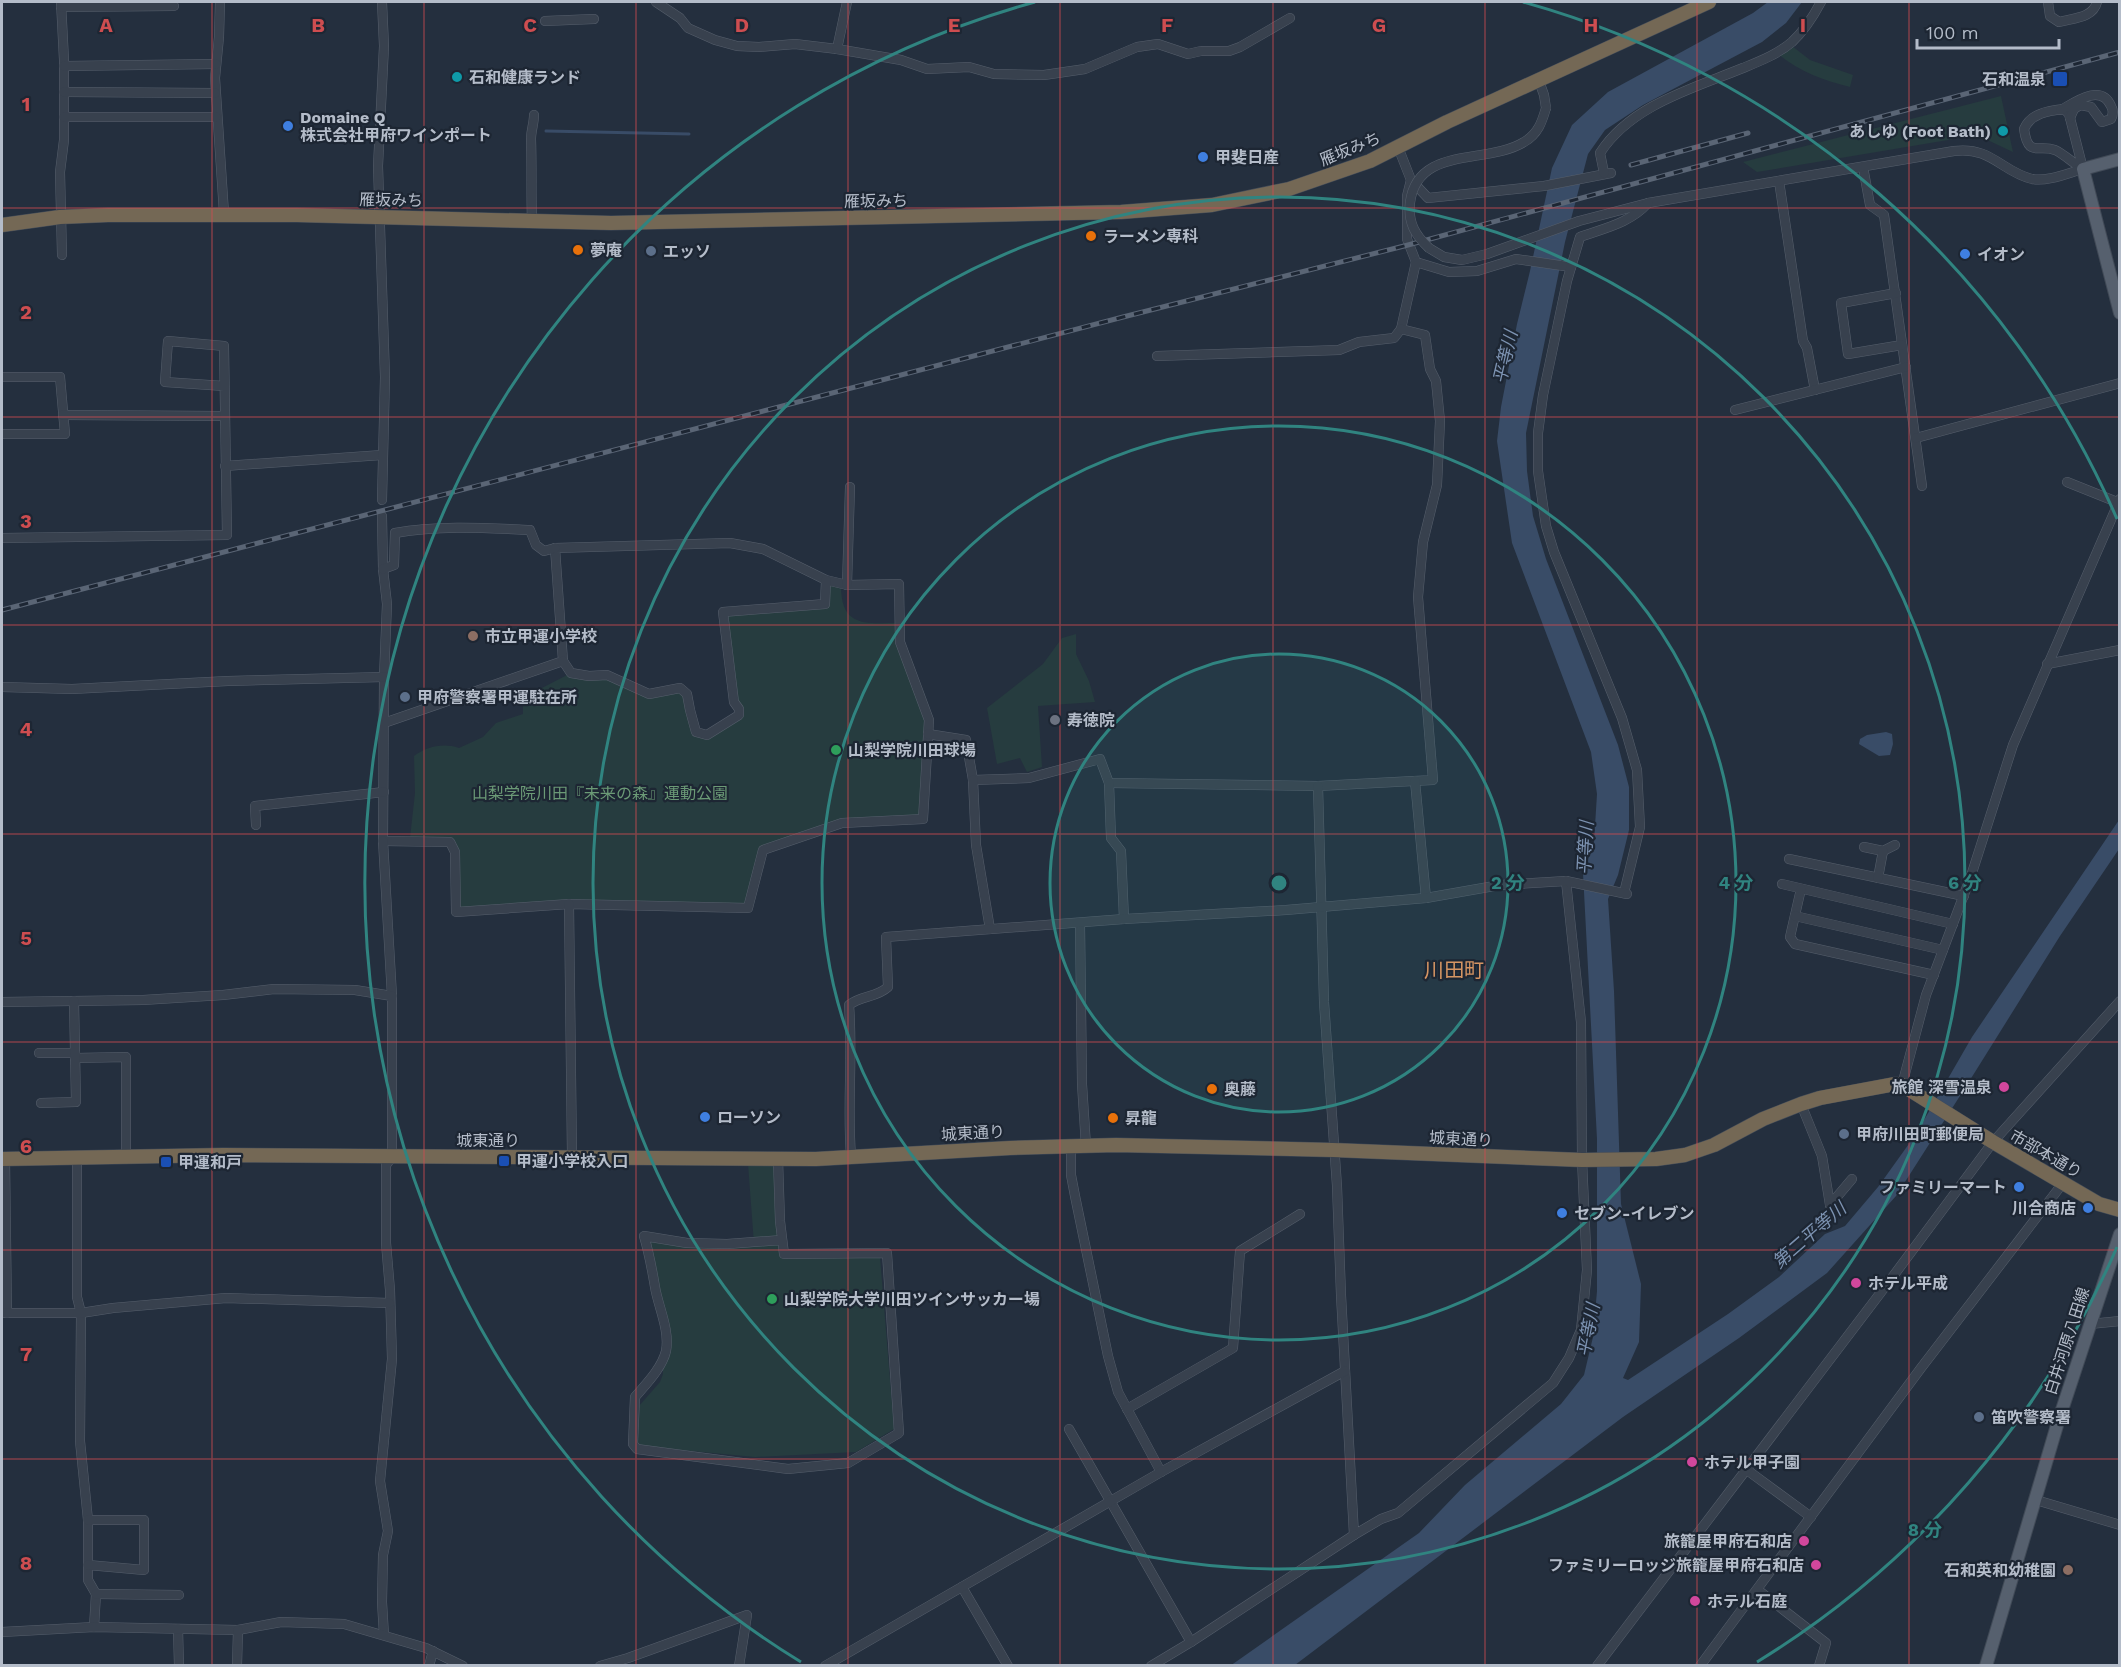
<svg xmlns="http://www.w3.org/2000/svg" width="2121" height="1667" font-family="'Work Sans','Noto Sans JP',sans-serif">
	<rect width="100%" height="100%" fill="#242f3e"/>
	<!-- green -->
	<g fill="#263c3f">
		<path d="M1792 46 1810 60 1853 75 1850 87C1823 80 1800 72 1778 54Z"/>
		<path d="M2001 96 2013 152 1981 137 1972 136 1757 172 1743 162Z"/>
		<path d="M826 580 841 586C841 628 866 623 898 623L929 720 923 819 842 823 763 850 748 908 569 904 456 912 457 844 452 840 410 838 415 793 414 756C428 746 443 743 459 748L483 737 496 723 523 714V706L540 689 571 673 607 675 649 694 680 688 687 694 696 732 707 735 739 715 723 612 824 604Z"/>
		<path d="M1076 634V654L1089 681 1095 702 1038 706 1042 767 1027 772 1020 758 997 764 987 708 1043 664 1062 638Z"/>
		<path d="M748 1164H776L781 1257H880L894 1429 856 1452 755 1457 638 1446 639 1406 660 1382 663 1374V1362L670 1351 650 1242 754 1244Z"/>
	</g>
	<!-- water -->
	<g fill="#394c67">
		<path d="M1768 2H1802L1786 23 1762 42 1643 105 1605 130 1588 154 1565 242 1526 433 1527 471 1533 516 1546 559 1618 745 1629 787V830L1618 875 1608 899 1614 991 1621 1204 1641 1284 1639 1342 1623 1378 1628 1380 1728 1314 1779 1277 1825 1234 1845 1226 1878 1187 1916 1134 1972 1037 2119 820V849L2060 936 1965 1088 1896 1196 1827 1273 1739 1338 1623 1417 1295 1665 1230 1666 1419 1533 1465 1485 1561 1404 1584 1375 1593 1337 1597 1291V1139L1583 873 1594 842 1597 794 1591 752 1512 543 1497 441 1501 407 1517 324 1530 271 1552 168 1572 125 1608 92 1753 13Z"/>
		<path d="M1886 732 1892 734 1893 744 1890 755 1879 756 1859 744 1860 739 1867 735Z"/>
	</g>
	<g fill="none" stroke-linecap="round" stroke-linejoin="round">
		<!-- stream -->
		<path stroke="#394c67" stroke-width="3" d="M546 131 689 134"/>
		<!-- minor casing -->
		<g stroke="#565f6c" stroke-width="10">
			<g id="minor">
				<path d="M61 2 64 60V140L60 172 62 255"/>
				<path d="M220 2 219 37 215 78 224 213"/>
				<path d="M656 2 680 18 688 28 715 40 737 46 759 47 795 44 837 49 901 60 927 69 969 67 994 74 1044 75 1085 69 1137 47 1158 44 1188 54 1201 51H1229L1240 47 1290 18"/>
				<path d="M2048 2 2050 16 2059 22C2074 18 2093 18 2097 2"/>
				<path d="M61 7 174 6"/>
				<path d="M545 21 594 19"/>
				<path d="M837 49 847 2"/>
				<path d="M64 66 216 64"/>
				<path d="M1539 81 1544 95 1546 108"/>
				<path d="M64 92 215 93"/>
				<path d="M2064 109 2069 114 2083 169C2074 164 2064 154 2055 150 2038 144 2028 158 2024 129 2031 113 2048 111 2064 109Z"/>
				<path d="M2061 110C2075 102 2101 83 2111 106 2114 111 2113 115 2111 119L2102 122 2091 107 2080 105 2074 109 2070 118"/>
				<path d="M64 117H216"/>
				<path d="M1398 147 1411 180 1428 198 1544 186 1611 173"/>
				<path d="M1863 167 1870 205 1884 215 1922 486"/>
				<path d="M1604 173 1600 153C1631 105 1694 88 1743 68 1760 61 1778 54 1792 42 1805 30 1813 17 1821 2"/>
				<path d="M1411 180 1407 196V239L1416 262 1449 272 1477 271 1516 259 1571 267"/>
				<path d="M1779 181 1803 341 1807 348 1815 390"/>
				<path d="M532 221C531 193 532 166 531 139 531 131 534 123 534 115"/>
				<path d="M1429 248 1444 257 1462 260 1487 254 1579 221 1648 203 1954 151C1991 146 2002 172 2032 179 2047 182 2068 173 2083 169"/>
				<path d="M1896 293 1841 303 1848 354 1902 345"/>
				<path d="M1157 356 1339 350 1359 342 1394 338 1401 329 1416 262"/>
				<path d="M2 377H60L65 434H2"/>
				<path d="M1735 410 1906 367"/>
				<path d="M63 415 224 416"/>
				<path d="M1916 438 2120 383"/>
				<path d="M225 466 382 455"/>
				<path d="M2067 482 2117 502"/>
				<path d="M382 500 385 377 378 166 384 46 382 2"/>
				<path d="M382 516 383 569 387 604 384 677 383 841 450 842 455 852 456 912 569 904 748 908 763 850 842 823 923 819 929 720 900 642 899 584 847 585 826 580 763 549 730 543 555 548 563 661 384 723"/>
				<path d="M2 538 227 535 224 346 168 341 165 382 224 386"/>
				<path d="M383 569 394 565 395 533C440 525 485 528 530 530L536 545 544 551 555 548"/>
				<path d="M847 585 850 487"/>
				<path d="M563 661 571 673 589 676 607 675 649 694 680 688 687 694 690 710 696 732 707 735 739 715V709L734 702 723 612 825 604 826 580"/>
				<path d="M2047 664 2120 650"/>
				<path d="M2 687 72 689 228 681 384 677"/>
				<path d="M928 734 966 740 973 780 1029 778 1100 759 1109 783 1318 786 1433 780 1418 597 1423 542 1437 485 1440 421 1436 381 1430 369 1425 335 1401 329"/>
				<path d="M973 780 976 845 990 929"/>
				<path d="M1415 781 1426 898"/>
				<path d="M1109 783 1111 838 1121 851 1124 919"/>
				<path d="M1318 786 1324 1002 1337 1186 1341 1295 1354 1535 1381 1519 1398 1513 1553 1383 1569 1358 1581 1330 1587 1270 1582 1160 1581 1022 1566 881"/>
				<path d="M256 825 255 806 384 792"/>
				<path d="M383 841 392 996"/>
				<path d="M1864 847 1883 851 1895 845"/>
				<path d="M1789 859 1964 896"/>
				<path d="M1878 878 1883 851"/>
				<path d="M1782 884 1953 924"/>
				<path d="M1801 889 1790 937 1795 944 1934 975"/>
				<path d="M1624 893 1640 827 1637 770 1622 718 1554 552 1546 526 1538 471V433L1543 395 1567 281 1580 237C1605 228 1630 223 1648 203"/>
				<path d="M569 904 572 1156"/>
				<path d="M1795 916 1943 950"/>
				<path d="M1080 923 1082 1084 1086 1146"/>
				<path d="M2 1002 143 1000 223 995 274 989 355 990 392 996V1157L386 1165V1243L390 1290 392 1359 380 1481 388 1531 383 1555 382 1602 384 1635"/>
				<path d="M39 1053H75"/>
				<path d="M75 1058 126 1057V1157"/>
				<path d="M1902 1085 1926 995 1971 876 2013 745 2120 499"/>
				<path d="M41 1103 76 1102 74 1001"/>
				<path d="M1801 1104 1822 1156 1830 1205"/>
				<path d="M1071 1146V1175L1075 1196 1108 1356 1118 1392 1161 1472"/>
				<path d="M851 1156C847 1106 853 1056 849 1005 862 995 876 998 888 987L886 937 1124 919 1286 910 1426 898 1500 885 1566 881 1627 894"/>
				<path d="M77 1157V1297L81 1313 80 1441 88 1520V1580L96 1594 94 1627"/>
				<path d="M5 1159 7 1313"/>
				<path d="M778 1159 780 1221 784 1254 887 1253 899 1433 848 1463 788 1469 637 1449 633 1444 635 1397C646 1384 662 1368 666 1351 670 1330 658 1306 655 1287 652 1269 649 1253 644 1236L687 1243 727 1244 782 1240"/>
				<path d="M1830 1205 1852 1179"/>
				<path d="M2 1313H81L113 1308 226 1298 389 1303"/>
				<path d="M2090 1324 2120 1321"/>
				<path d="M1127 1409 1233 1348 1240 1251 1300 1214"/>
				<path d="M1069 1429 1191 1642"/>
				<path d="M1747 1470 1811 1517"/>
				<path d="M2036 1500 2120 1525"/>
				<path d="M88 1520H144V1570L88 1565"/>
				<path d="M962 1587 1008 1666"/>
				<path d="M1758 1590 1826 1643 1819 1666"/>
				<path d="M96 1594 179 1595"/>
				<path d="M178 1629 179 1666"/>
				<path d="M2 1632 94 1627 238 1630 281 1622 344 1624 426 1648 463 1666"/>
				<path d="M237 1666 238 1630"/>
				<path d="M429 1666 433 1651"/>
				<path d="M600 1666 628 1658 747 1615 739 1666"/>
				<path d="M825 1666 1161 1472 1345 1371"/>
				<path d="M1151 1666 1191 1642 1354 1535"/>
				<path d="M1597 1666 1891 1279 1993 1142 2120 1001"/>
				<path d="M1700 1666 1921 1368 2063 1183"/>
			</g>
		</g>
		<!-- major casing -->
		<g stroke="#414a57" stroke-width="14">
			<g id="major">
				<path d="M2120 159 2083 169 2120 313"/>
				<path d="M1986 1666 2058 1422 2120 1234"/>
			</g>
		</g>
		<!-- highway casing -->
		<g stroke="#434c59" stroke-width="15">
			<g id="highway">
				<path d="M2 225 60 217 108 215H297L611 223 1121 212 1212 205 1289 189 1370 161 1447 122 1709 2"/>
				<path d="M2 1159 223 1155 816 1159 1010 1148 1116 1145 1333 1150 1582 1160 1656 1159 1685 1155 1714 1145 1763 1119 1801 1104 1820 1098 1895 1084 1902 1085 1993 1142 2099 1204 2120 1210"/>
			</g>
		</g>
		<!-- minor -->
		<use href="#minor" stroke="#38414e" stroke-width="9"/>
		<!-- major -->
		<use href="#major" stroke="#56606e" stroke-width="12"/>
		<!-- highway -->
		<use href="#highway" stroke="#746855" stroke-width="14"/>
		<!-- rail casing -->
		<g stroke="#5a6575" stroke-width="5">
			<g id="rail">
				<path d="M1631 165 1748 133"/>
				<path d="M2 610 1123 317 1408 245 2120 52"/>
			</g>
		</g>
		<!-- rail -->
		<use href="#rail" stroke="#1d2633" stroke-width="3" stroke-dasharray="9" stroke-linecap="butt"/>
		<!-- minor-bridge casing -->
		<g stroke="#565f6c" stroke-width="10" stroke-linecap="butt">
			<path id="minor-bridge" d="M1429 248C1415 235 1408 223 1410 203 1417 145 1487 165 1524 142 1538 134 1542 122 1546 108"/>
		</g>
		<!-- minor-bridge -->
		<use href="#minor-bridge" stroke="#38414e" stroke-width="9"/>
	</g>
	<!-- grid -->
	<path fill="none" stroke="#ce4d50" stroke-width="1.5" stroke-opacity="0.55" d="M212 2V1666M424 2V1666M636 2V1666M848 2V1666M1060 2V1666M1273 2V1666M1485 2V1666M1697 2V1666M1909 2V1666M2 208H2120M2 417H2120M2 625H2120M2 834H2120M2 1042H2120M2 1250H2120M2 1459H2120"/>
	<!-- distance rings -->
	<circle cx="1279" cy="883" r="229" fill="#308480" fill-opacity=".12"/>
	<g fill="none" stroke="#308480" stroke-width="3">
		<circle cx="1279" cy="883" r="229"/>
		<circle cx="1279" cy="883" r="457"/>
		<circle cx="1279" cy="883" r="686"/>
		<path d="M2117 1247A914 914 0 0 1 1757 1662M801 1662A914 914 0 0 1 1035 2M1523 2A914 914 0 0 1 2117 519"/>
	</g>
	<!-- markers -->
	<g fill="#0f9aa8" stroke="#1d2633" stroke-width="2">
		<circle cx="457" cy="77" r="6"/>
		<circle cx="2003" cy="131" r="6"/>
	</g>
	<g fill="#1a4fb4" stroke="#1d2633" stroke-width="2">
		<rect x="2052" y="71" width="16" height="16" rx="3"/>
		<rect x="498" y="1155" width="12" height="12" rx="3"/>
		<rect x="160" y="1156" width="12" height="12" rx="3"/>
	</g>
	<g fill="#3f7fe0" stroke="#1d2633" stroke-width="2">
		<circle cx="288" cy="126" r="6"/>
		<circle cx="1203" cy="157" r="6"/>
		<circle cx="1965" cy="254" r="6"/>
		<circle cx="705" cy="1117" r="6"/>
		<circle cx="2019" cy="1187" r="6"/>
		<circle cx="2088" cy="1208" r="6"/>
		<circle cx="1562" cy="1213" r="6"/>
	</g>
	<g fill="#e8710a" stroke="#1d2633" stroke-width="2">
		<circle cx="1091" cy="236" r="6"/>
		<circle cx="578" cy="250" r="6"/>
		<circle cx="1212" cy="1089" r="6"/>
		<circle cx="1113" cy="1118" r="6"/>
	</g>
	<g fill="#5c6f8a" stroke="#1d2633" stroke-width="2">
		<circle cx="651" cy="251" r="6"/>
		<circle cx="405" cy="697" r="6"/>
		<circle cx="1844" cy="1134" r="6"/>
		<circle cx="1979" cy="1417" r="6"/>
	</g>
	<g fill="#8d6e63" stroke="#1d2633" stroke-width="2">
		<circle cx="473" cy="636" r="6"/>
		<circle cx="2068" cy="1570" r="6"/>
	</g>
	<circle fill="#6b7280" stroke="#1d2633" stroke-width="2" cx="1055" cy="720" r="6"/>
	<g fill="#2e9e5b" stroke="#1d2633" stroke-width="2">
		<circle cx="836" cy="750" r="6"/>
		<circle cx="772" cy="1299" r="6"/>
	</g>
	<g fill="#d1479c" stroke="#1d2633" stroke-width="2">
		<circle cx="2004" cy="1087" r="6"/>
		<circle cx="1856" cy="1283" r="6"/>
		<circle cx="1692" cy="1462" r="6"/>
		<circle cx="1804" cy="1541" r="6"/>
		<circle cx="1816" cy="1565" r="6"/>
		<circle cx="1695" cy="1601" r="6"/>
	</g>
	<g text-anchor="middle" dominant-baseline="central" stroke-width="4.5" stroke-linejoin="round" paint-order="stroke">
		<!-- poi labels -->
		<g font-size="16" font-weight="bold" fill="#b4bcc9" stroke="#1d2633" text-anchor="start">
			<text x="469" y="77">石和健康ランド</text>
			<text x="2046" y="79" text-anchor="end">石和温泉</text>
			<text x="300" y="117">Domaine Q<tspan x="300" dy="18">株式会社甲府ワインポート</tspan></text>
			<text x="1991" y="131" text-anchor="end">あしゆ (Foot Bath)</text>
			<text x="1215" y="157">甲斐日産</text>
			<text x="1103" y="236">ラーメン専科</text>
			<text x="590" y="250">夢庵</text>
			<text x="663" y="251">エッソ</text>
			<text x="1977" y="254">イオン</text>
			<text x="485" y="636">市立甲運小学校</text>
			<text x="417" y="697">甲府警察署甲運駐在所</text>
			<text x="1067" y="720">寿徳院</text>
			<text x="848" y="750">山梨学院川田球場</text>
			<text x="1992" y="1087" text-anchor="end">旅館 深雪温泉</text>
			<text x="1224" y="1089">奥藤</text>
			<text x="717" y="1117">ローソン</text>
			<text x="1125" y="1118">昇龍</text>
			<text x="1856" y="1134">甲府川田町郵便局</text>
			<text x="516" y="1161">甲運小学校入口</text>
			<text x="178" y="1162">甲運和戸</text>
			<text x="2007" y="1187" text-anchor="end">ファミリーマート</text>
			<text x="2076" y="1208" text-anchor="end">川合商店</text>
			<text x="1574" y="1213">セブン-イレブン</text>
			<text x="1868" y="1283">ホテル平成</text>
			<text x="784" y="1299">山梨学院大学川田ツインサッカー場</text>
			<text x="1991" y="1417">笛吹警察署</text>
			<text x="1704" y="1462">ホテル甲子園</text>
			<text x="1792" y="1541" text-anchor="end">旅籠屋甲府石和店</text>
			<text x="1804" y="1565" text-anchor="end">ファミリーロッジ旅籠屋甲府石和店</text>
			<text x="2056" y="1570" text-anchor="end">石和英和幼稚園</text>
			<text x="1707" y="1601">ホテル石庭</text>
		</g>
		<!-- street labels -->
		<g font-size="16" fill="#b4bcc9" stroke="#1d2633">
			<text transform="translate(1350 149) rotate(-22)">雁坂みち</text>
			<text transform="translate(391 200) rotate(1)">雁坂みち</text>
			<text transform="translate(876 201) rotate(-1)">雁坂みち</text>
			<text transform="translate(973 1133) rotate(-3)">城東通り</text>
			<text transform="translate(1461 1139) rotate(3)">城東通り</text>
			<text x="488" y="1140">城東通り</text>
			<text transform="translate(2046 1154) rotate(30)">市部本通り</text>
			<text transform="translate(2067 1341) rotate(-72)">白井河原八田線</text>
		</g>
		<!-- park labels -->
		<g font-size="16" fill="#6b9a76" stroke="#1d2633">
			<text x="600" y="793">山梨学院川田『未来の森』運動公園</text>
		</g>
		<!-- water labels -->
		<g font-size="18" font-style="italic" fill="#7c92b1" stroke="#1d2633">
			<text transform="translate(1505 357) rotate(-77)">平等川</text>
			<text transform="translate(1585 848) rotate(-87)">平等川</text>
			<text transform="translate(1809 1235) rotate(-41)">第二平等川</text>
			<text transform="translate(1588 1330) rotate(-79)">平等川</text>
		</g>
		<!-- quarter labels -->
		<g font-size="20" fill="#d59563" stroke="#1d2633">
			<text x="1454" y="970">川田町</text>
		</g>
	</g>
	<g font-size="20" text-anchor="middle" font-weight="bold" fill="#ce4d50" stroke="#1d2633" stroke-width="4.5" stroke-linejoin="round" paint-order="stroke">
		<text x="106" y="32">A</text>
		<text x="318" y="32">B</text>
		<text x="530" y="32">C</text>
		<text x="742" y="32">D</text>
		<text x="954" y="32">E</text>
		<text x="1167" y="32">F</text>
		<text x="1379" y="32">G</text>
		<text x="1591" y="32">H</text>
		<text x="1803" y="32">I</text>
		<text x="26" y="111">1</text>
		<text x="26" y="319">2</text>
		<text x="26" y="528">3</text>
		<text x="26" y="736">4</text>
		<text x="26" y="945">5</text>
		<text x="26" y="1153">6</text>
		<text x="26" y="1361">7</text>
		<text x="26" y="1570">8</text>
	</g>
	<circle cx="1279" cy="883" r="9" fill="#308480" stroke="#1d2633" stroke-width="3"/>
	<g font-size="18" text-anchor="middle" font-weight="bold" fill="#308480" stroke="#1d2633" stroke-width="4.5" stroke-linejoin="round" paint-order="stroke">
		<text x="1508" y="889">2 分</text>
		<text x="1736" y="889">4 分</text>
		<text x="1965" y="889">6 分</text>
		<text x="1925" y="1536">8 分</text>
	</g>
	<!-- border -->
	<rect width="2121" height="1667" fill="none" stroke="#b4bcc9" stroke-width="6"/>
	<!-- scale -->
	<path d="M1917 39v9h142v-9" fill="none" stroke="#b4bcc9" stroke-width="3"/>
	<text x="1926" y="39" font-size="18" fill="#b4bcc9" stroke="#1d2633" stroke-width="4.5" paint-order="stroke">100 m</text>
</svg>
